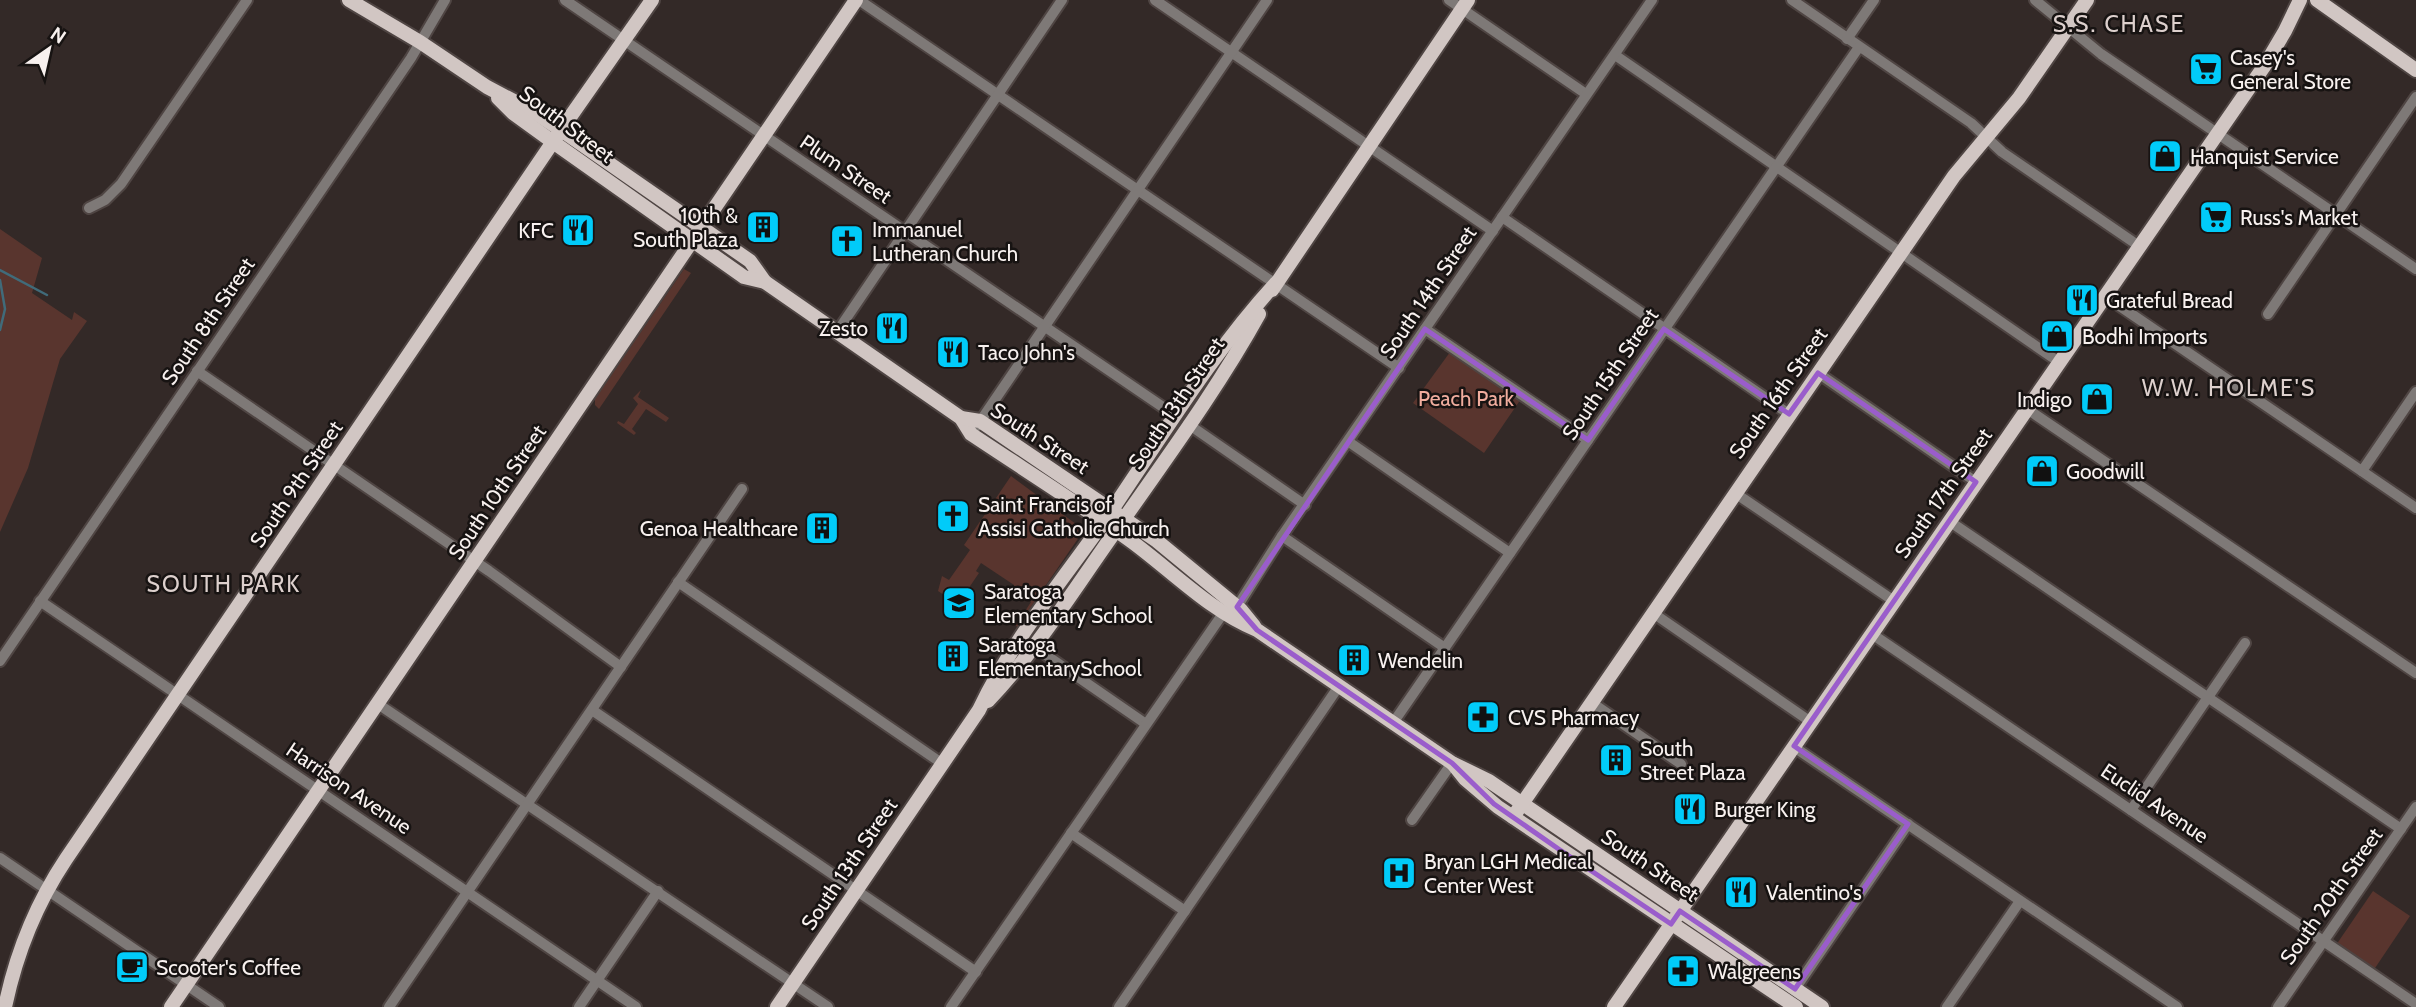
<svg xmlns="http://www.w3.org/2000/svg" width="2416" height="1007" font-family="Cabin,sans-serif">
	<rect width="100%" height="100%" fill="#332927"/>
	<!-- green -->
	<g fill="#59352e">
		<path d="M0 229 42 258 32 293 72 320 74 312 87 321 60 359 28 468 0 532Z"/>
		<path d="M684 269 691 273 599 409 595 405V399Z"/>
		<path d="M1453 348 1523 396 1484 453 1413 403Z"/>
		<path d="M641 390 638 397 669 418 666 422 646 409 632 429 636 433 634 435 617 423 618 421 624 424 638 404 633 398Z"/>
		<path d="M1011 476 1084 530 1017 627 1011 620 1018 622 1031 602 1018 591 1012 589 1014 585 981 563 976 571 979 573 964 595 961 594 959 596 962 598 959 605 938 591 942 576 949 580 970 550 964 545Z"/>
		<path d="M2373 891 2410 916 2371 974 2334 948Z"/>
	</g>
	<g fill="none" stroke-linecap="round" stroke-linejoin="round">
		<!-- stream -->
		<g stroke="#406b7a" stroke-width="2.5">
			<path d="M0 270 47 295"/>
			<path d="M0 280 5 309 0 330"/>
		</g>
		<!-- minor casing -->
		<g stroke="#4f4543" stroke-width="14">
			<g id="minor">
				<path d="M565 0 1176 416"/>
				<path d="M859 0 1399 368"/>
				<path d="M1155 0 1493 231"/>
				<path d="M1449 0 1586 94"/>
				<path d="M1792 0 1971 123 2002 152 2139 246"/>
				<path d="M2035 0 2101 54 2416 269"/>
				<path d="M1847 39 1874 0"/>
				<path d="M1615 55 2059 362"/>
				<path d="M89 208 105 200 121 184 247 0"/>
				<path d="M1502 217 1789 414"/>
				<path d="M2105 296 2416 508"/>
				<path d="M2268 314 2416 97"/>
				<path d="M1425 329 1588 440"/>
				<path d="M837 332 1062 0"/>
				<path d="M197 371 489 571 621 667"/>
				<path d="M1818 373 1976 482"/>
				<path d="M2027 409 2416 673"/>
				<path d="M1188 424 1305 505"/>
				<path d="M977 426 1267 0"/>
				<path d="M1349 442 1510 553"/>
				<path d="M2362 471 2416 392"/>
				<path d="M1735 493 1894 601"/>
				<path d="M1949 521 2401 829"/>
				<path d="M1282 536 1445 648"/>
				<path d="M678 582 943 764"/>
				<path d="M40 601 636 1007"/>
				<path d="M1237 607 1282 536 1652 0"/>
				<path d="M1653 613 1811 722"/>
				<path d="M1872 634 2416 1004"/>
				<path d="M1033 646 1146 724"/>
				<path d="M0 661 411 58 445 0"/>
				<path d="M1591 702 1681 764"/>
				<path d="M378 704 828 1007"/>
				<path d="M592 710 976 972"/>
				<path d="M1393 723 1859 47"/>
				<path d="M1794 747 2177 1007"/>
				<path d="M2131 810 2245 643"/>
				<path d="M1412 820 1452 763"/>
				<path d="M1071 833 1185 911"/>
				<path d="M0 858 219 1007"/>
				<path d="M1795 989 1908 824"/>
				<path d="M389 1007 742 489"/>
				<path d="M579 1007 658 891"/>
				<path d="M951 1007 1224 612"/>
				<path d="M1119 1007 1339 686"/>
				<path d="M1947 1007 2020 901"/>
				<path d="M2278 1007 2416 807"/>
			</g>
		</g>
		<!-- major casing -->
		<g stroke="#4f4543" stroke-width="18">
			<g id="major">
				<path d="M349 0 420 42 487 87 529 109 561 130 750 261 765 282 961 418 971 434C1025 470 1079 504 1131 541 1172 571 1210 611 1257 630L1452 763 1489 781 1822 1007"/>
				<path d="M2317 0 2416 70"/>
				<path d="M498 98 513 113 553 142 744 277 765 282"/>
				<path d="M1272 290 1468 0"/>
				<path d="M961 418 980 421 1157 541 1241 610 1254 626"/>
				<path d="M988 701C1035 652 1073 591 1112 536 1162 464 1217 390 1259 314"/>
				<path d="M1453 764 1465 779 1498 807 1796 1007"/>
				<path d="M1513 817 1954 176 2019 98 2087 0"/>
				<path d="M5 1007C16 954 36 904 66 859L561 130 652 0"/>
				<path d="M171 1007 856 0"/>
				<path d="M777 1007 979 710C1011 642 1062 581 1105 520 1160 440 1210 355 1276 283"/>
				<path d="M1614 1007 2265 65 2285 31 2300 0"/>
			</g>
		</g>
		<!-- minor -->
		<use href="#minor" stroke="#7e7977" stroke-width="10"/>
		<!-- major -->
		<use href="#major" stroke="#d1c6c3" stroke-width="14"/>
	</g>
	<!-- marked area -->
	<path fill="none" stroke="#9a5dcb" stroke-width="5" stroke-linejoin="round" d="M1425 329 1588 440 1664 329 1789 414 1818 373 1976 482 1794 746 1908 824 1795 989 1680 911 1671 924 1560 850 1494 804 1452 763 1257 630 1237 607Z"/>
	<!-- icons -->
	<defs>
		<g id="supermarket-square" transform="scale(1.75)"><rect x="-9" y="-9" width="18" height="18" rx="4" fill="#01cbf9" stroke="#171312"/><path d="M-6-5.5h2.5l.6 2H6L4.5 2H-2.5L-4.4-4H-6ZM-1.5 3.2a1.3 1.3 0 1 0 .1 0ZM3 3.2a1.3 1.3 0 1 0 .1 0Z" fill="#111"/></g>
		<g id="shop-square" transform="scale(1.75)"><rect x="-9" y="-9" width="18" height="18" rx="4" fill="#01cbf9" stroke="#171312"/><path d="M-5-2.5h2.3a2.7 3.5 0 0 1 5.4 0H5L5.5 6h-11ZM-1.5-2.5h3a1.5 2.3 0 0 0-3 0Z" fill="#111"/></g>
		<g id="building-square" transform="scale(1.75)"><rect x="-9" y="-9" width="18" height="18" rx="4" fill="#01cbf9" stroke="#171312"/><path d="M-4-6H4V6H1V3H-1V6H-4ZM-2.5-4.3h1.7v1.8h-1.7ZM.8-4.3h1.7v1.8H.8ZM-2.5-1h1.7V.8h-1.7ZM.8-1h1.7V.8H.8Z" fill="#111"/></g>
		<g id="restaurant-square" transform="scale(1.75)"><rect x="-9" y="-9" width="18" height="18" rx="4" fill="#01cbf9" stroke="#171312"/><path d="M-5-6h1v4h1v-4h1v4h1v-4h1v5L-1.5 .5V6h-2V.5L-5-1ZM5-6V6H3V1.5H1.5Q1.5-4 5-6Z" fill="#111"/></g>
		<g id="church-square" transform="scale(1.75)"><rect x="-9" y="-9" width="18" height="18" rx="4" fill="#01cbf9" stroke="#171312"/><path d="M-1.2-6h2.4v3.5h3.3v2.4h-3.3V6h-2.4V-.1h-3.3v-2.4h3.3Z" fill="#111"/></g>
		<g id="school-square" transform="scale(1.75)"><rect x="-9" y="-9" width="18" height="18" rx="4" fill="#01cbf9" stroke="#171312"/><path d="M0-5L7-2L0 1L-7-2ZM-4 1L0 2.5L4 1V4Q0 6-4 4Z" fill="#111"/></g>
		<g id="pharmacy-square" transform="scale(1.75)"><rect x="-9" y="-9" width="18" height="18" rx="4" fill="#01cbf9" stroke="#171312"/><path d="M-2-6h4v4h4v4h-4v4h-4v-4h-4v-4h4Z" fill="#111"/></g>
		<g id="hospital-square" transform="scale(1.75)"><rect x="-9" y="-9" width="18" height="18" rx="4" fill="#01cbf9" stroke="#171312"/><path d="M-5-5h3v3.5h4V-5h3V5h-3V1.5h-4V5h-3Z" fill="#111"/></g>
		<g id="cafe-square" transform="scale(1.75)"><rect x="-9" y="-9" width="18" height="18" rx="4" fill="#01cbf9" stroke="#171312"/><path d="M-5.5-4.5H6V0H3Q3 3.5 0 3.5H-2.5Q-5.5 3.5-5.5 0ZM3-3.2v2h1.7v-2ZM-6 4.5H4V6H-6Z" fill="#111"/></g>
	</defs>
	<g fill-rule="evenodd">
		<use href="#supermarket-square" x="2206" y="69"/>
		<use href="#shop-square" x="2165" y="156"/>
		<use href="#supermarket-square" x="2216" y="217"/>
		<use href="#building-square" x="763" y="227"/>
		<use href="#restaurant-square" x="578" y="230"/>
		<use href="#church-square" x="847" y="241"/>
		<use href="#restaurant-square" x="2082" y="300"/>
		<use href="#restaurant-square" x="892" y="328"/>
		<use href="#shop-square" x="2057" y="336"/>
		<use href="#restaurant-square" x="953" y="352"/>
		<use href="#shop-square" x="2097" y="399"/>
		<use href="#shop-square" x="2042" y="471"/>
		<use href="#church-square" x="953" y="516"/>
		<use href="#building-square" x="822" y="528"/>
		<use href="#school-square" x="959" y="603"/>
		<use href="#building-square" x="953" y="656"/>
		<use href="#building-square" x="1354" y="660"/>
		<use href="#pharmacy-square" x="1483" y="717"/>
		<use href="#building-square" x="1616" y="760"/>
		<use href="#restaurant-square" x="1690" y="809"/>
		<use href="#hospital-square" x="1399" y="873"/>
		<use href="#restaurant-square" x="1741" y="892"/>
		<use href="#cafe-square" x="132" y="967"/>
		<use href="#pharmacy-square" x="1683" y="971"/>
	</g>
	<g text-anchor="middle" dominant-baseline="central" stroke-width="5" stroke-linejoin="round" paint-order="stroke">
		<!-- poi labels -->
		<g font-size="21" fill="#f8f1ef" stroke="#171312" text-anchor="start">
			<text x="2230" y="57">Casey's<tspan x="2230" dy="24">General Store</tspan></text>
			<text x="2190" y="156">Hanquist Service</text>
			<text x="738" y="215" text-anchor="end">10th &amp;<tspan x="738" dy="24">South Plaza</tspan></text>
			<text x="2240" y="217">Russ's Market</text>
			<text x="872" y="229">Immanuel<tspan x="872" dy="24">Lutheran Church</tspan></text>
			<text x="554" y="230" text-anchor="end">KFC</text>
			<text x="2106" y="300">Grateful Bread</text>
			<text x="868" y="328" text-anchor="end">Zesto</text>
			<text x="2082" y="336">Bodhi Imports</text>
			<text x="978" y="352">Taco John's</text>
			<text x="2072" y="399" text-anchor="end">Indigo</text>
			<text x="2066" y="471">Goodwill</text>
			<text x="978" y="504">Saint Francis of<tspan x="978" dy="24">Assisi Catholic Church</tspan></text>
			<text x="798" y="528" text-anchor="end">Genoa Healthcare</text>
			<text x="984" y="591">Saratoga<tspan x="984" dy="24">Elementary School</tspan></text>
			<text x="978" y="644">Saratoga<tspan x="978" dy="24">ElementarySchool</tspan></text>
			<text x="1378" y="660">Wendelin</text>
			<text x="1508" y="717">CVS Pharmacy</text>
			<text x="1640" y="748">South<tspan x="1640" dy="24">Street Plaza</tspan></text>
			<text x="1714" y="809">Burger King</text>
			<text x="1424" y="861">Bryan LGH Medical<tspan x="1424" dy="24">Center West</tspan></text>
			<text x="1766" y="892">Valentino's</text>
			<text x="156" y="967">Scooter's Coffee</text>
			<text x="1708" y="971">Walgreens</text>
		</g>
		<!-- street labels -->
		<g font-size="21" fill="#f8f1ef" stroke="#171312">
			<text transform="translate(567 124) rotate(37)">South Street</text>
			<text transform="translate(846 169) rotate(34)">Plum Street</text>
			<text transform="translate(1428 292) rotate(-56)">South 14th Street</text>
			<text transform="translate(208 321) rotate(-56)">South 8th Street</text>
			<text transform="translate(1610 374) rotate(-56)">South 15th Street</text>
			<text transform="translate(1778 393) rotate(-55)">South 16th Street</text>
			<text transform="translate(1176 403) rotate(-56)">South 13th Street</text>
			<text transform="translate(1040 438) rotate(33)">South Street</text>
			<text transform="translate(296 484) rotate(-56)">South 9th Street</text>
			<text transform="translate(497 492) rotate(-56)">South 10th Street</text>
			<text transform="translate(1943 493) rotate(-55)">South 17th Street</text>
			<text transform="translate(349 788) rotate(34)">Harrison Avenue</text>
			<text transform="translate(2155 803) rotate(34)">Euclid Avenue</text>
			<text transform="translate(849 864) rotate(-56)">South 13th Street</text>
			<text transform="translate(1650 865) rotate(34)">South Street</text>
			<text transform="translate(2331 896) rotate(-55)">South 20th Street</text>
		</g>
		<!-- park labels -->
		<g font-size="21" fill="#f1ad9e" stroke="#171312">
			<text x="1466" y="398">Peach Park</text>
		</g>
		<!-- neighbourhood labels -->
		<g font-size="23" letter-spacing="2" fill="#ddd0cd" stroke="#171312">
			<text x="2119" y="24">S.S. CHASE</text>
			<text x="2229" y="388">W.W. HOLME'S</text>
			<text x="224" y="584">SOUTH PARK</text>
		</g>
	</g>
	<!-- north arrow -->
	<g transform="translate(49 49) rotate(34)" stroke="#171312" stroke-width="5" paint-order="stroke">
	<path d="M0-5L12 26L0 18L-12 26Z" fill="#f8f1ef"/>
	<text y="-10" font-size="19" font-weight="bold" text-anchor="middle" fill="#f8f1ef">N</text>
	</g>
</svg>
